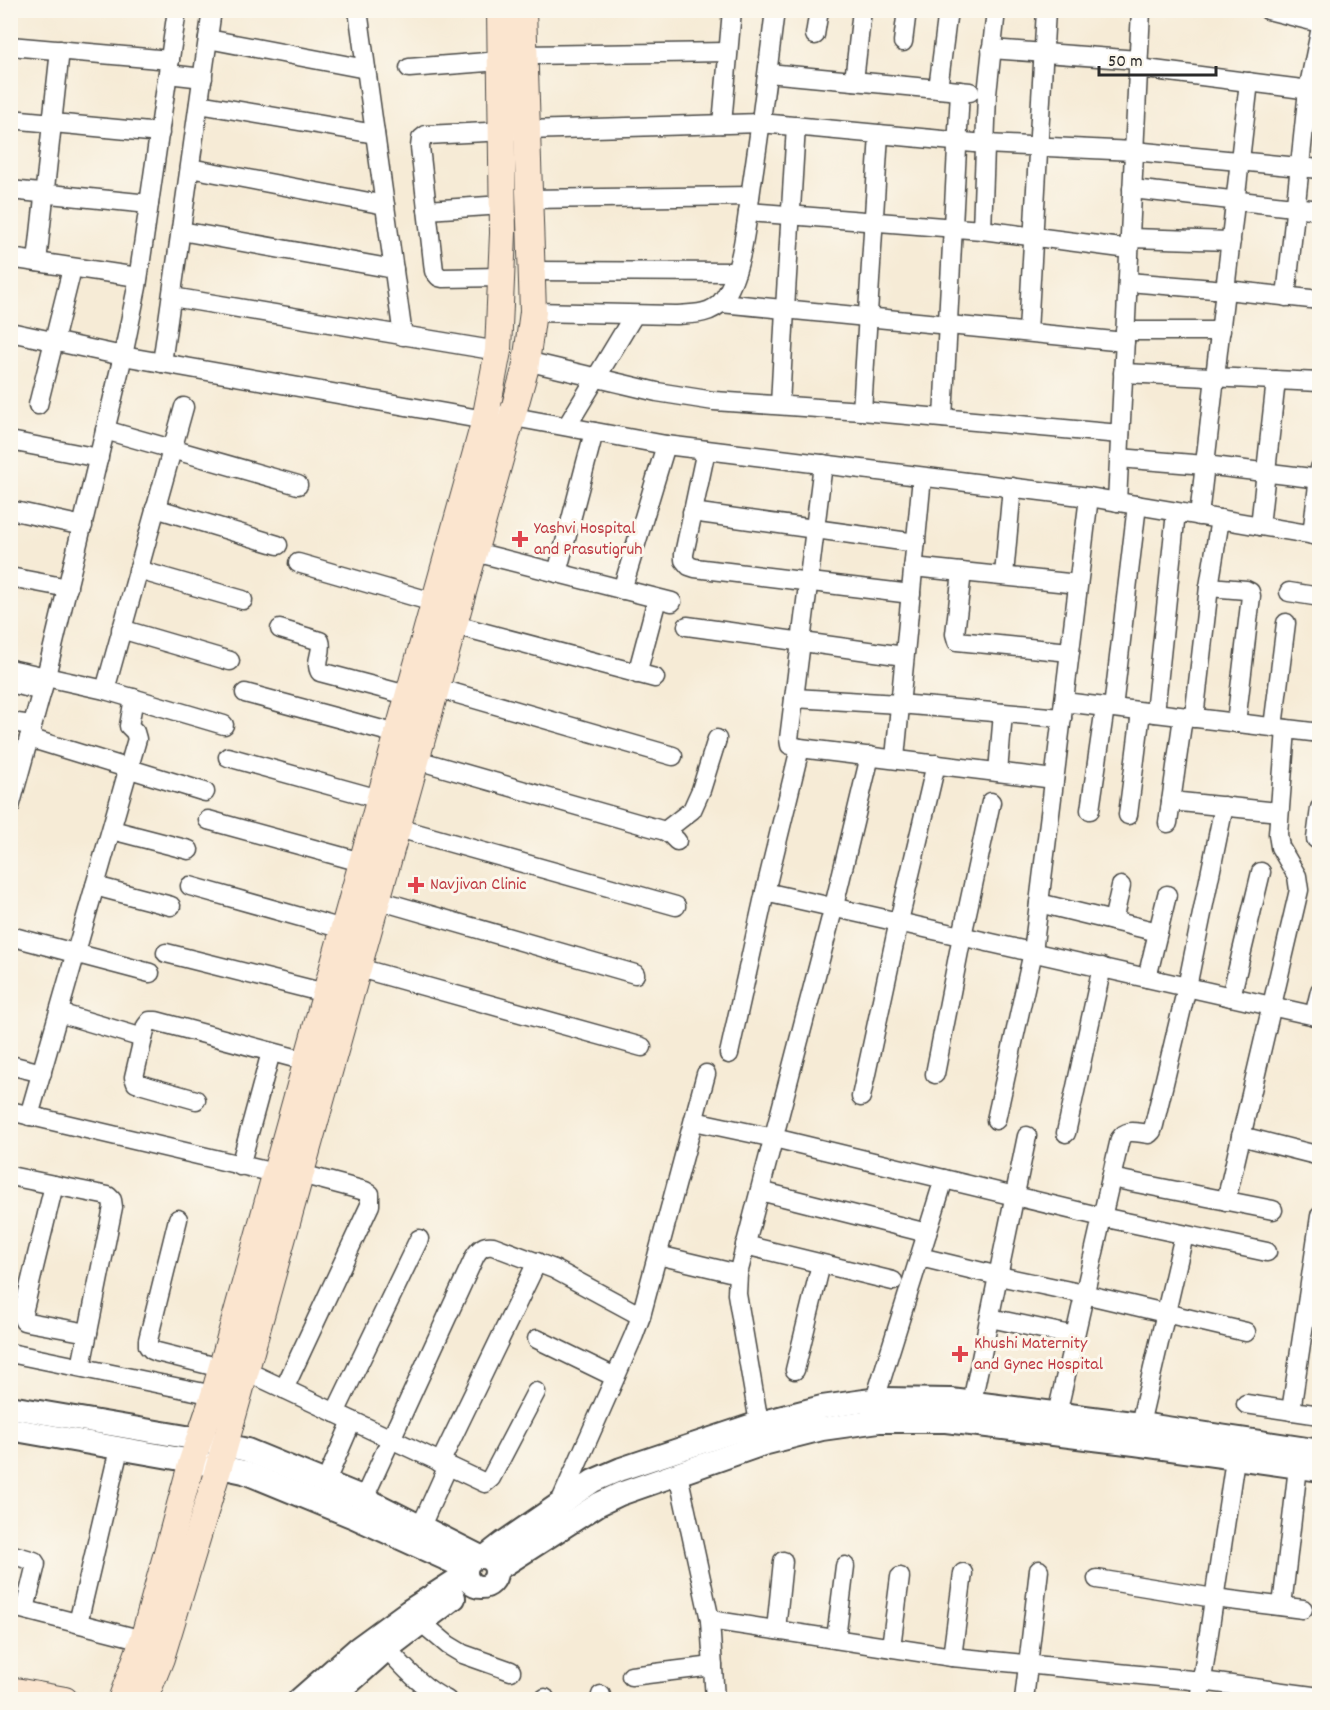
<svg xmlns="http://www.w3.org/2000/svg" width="1330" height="1710" font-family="Dekko,sans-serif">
	<rect width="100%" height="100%" fill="#fbf7ec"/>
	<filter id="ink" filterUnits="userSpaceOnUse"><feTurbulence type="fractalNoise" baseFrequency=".0167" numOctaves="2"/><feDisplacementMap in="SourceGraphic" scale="12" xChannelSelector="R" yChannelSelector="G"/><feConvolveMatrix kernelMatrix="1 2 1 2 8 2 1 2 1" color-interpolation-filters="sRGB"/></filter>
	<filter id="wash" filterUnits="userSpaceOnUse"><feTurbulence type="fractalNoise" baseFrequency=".008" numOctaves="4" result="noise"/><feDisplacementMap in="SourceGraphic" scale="24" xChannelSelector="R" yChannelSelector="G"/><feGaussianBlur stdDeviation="1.35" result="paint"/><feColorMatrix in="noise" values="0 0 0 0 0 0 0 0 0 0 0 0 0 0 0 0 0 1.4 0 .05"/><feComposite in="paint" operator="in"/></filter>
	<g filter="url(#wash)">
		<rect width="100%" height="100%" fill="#f6ebd6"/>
	</g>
	<g filter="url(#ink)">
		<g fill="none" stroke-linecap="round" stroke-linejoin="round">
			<!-- minor casing -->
			<g stroke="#494845" stroke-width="21">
				<g id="minor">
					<path d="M358 10 403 336"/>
					<path d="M1268 10 1320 23"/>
					<path d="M815 35 819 10"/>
					<path d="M208 39 366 69"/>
					<path d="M903 42 907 10"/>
					<path d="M10 46 170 60"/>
					<path d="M991 49 1138 60"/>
					<path d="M524 55 728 52"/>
					<path d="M409 68 500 61"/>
					<path d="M1138 68 1318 91"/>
					<path d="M768 73 970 92"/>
					<path d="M168 74 203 78"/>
					<path d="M854 81 862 10"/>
					<path d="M938 89 948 10"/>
					<path d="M199 104 375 134"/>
					<path d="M10 119 160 133"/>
					<path d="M722 124 732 10"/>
					<path d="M190 168 385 205"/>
					<path d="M1132 189 1320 210"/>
					<path d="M10 190 149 204"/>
					<path d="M529 199 750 196"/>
					<path d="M427 210 503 205"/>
					<path d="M748 212 982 230 1129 249"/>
					<path d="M982 230 987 94 996 10"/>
					<path d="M181 231 394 269"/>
					<path d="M1130 238 1231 241"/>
					<path d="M10 258 138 277"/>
					<path d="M37 262 60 50"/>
					<path d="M531 271 736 272"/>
					<path d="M501 277 443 278 439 277 434 271 420 147 421 139 426 135 527 130 761 123 985 144 1134 151 1320 169"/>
					<path d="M1128 282 1226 290 1320 300"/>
					<path d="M172 297 498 351"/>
					<path d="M1286 297 1308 90 1320 32"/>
					<path d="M721 303 1125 342"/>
					<path d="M533 312 675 315C691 314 711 315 722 301 743 274 747 216 752 183 761 125 768 68 775 10"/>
					<path d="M1125 331H1221"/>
					<path d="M10 332 123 356 485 420"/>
					<path d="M1028 332 1046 10"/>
					<path d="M526 361 657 392 714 401 862 411 1120 434"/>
					<path d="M162 363 212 10"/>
					<path d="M1123 373 1320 382"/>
					<path d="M38 405 70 277"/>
					<path d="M780 405 785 309 796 126"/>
					<path d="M862 411 879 134"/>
					<path d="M503 415 666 445 1089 497 1320 536"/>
					<path d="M943 418 960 91"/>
					<path d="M567 426 634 315"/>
					<path d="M105 430 298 485"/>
					<path d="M10 441 99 458"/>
					<path d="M706 450 684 554V560L689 566 695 568 911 594"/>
					<path d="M1119 458 1205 465 1320 479"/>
					<path d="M823 464 789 739 790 745 800 748 1054 779"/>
					<path d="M1117 502 1141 10"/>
					<path d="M155 508 278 545"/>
					<path d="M10 510 83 526"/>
					<path d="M692 512 916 543"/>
					<path d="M1199 516 1249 82"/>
					<path d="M1260 526 1276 380"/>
					<path d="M1312 535 1320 468"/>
					<path d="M475 552 672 602"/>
					<path d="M298 563 433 602"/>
					<path d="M913 567 1078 584"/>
					<path d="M138 570 243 600"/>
					<path d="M962 572 955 634 957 641 1070 652"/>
					<path d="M557 573 594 432"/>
					<path d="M1004 575 1012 487"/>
					<path d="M10 577 68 588"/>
					<path d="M1209 587 1246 590 1250 592 1251 596 1236 723"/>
					<path d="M622 590 666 445"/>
					<path d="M1289 592 1320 597"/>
					<path d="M455 625 655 678"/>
					<path d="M687 626 904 656"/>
					<path d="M121 629 230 661"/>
					<path d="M280 629 320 641C324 651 314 662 320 672L407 695"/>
					<path d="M10 669 105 690 224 725"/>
					<path d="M637 674 657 599"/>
					<path d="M10 683 42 691"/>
					<path d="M437 688 673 756"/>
					<path d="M105 690 184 407"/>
					<path d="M245 693 397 734"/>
					<path d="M794 698 899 704 1062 718"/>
					<path d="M1064 702 1320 733"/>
					<path d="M1113 708 1137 505"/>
					<path d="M1155 713 1176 512"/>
					<path d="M1194 718 1209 587 1220 519"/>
					<path d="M10 722 32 725"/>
					<path d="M1273 727 1286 623"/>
					<path d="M29 738 205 792"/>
					<path d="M228 757 379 799"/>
					<path d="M895 758 922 477"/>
					<path d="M417 760 665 831 671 835 677 841"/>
					<path d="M998 772 1003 713"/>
					<path d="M1171 801 1279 812"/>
					<path d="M10 807 46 676 123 356 137 287 177 10"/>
					<path d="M1090 810 1105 707"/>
					<path d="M1128 815 1141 712"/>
					<path d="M208 820 361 862"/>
					<path d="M1168 823 1183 717"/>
					<path d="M398 828 676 906"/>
					<path d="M112 830 189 850"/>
					<path d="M665 831 692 810 701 790 717 739"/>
					<path d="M1316 839 1320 808"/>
					<path d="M95 886 171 906"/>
					<path d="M190 886 343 929"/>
					<path d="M765 892 1320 1017"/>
					<path d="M378 900 635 974"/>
					<path d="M1039 903 1158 932"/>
					<path d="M1113 921 1121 886"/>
					<path d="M10 936 150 973"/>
					<path d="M166 953 325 993"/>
					<path d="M359 968 642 1047"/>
					<path d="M1147 978 1167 895"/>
					<path d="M1231 997 1261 872"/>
					<path d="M59 1013 143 1038"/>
					<path d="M1314 1016 1320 991"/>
					<path d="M729 1054 765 892 800 748"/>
					<path d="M10 1065 42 1073"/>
					<path d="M935 1074 962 936 991 802"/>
					<path d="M861 1097 899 921 936 764"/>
					<path d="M196 1100 136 1083 134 1077 146 1026 150 1021H156L306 1061"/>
					<path d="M10 1111 275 1173"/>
					<path d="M29 1116 137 739 135 732 129 726 134 698"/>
					<path d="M996 1120 1033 952 1089 497"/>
					<path d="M694 1121 774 1138 1102 1217 1267 1252"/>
					<path d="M1066 1133 1102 967"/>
					<path d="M1241 1136 1320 1156"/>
					<path d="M240 1166 271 1052"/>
					<path d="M10 1176 108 1196 112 1200 113 1207 81 1367"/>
					<path d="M1111 1178 1273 1210"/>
					<path d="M54 1185 22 1317 24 1321 28 1322 88 1333"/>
					<path d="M760 1191 927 1233"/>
					<path d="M1226 1201 1299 890 1297 876 1280 847 1278 834 1286 729"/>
					<path d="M178 1219 148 1340V1346L152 1350 157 1352 221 1368"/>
					<path d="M745 1245 893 1281"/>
					<path d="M658 1255 738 1274"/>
					<path d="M920 1257 999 1276 1084 1294 1246 1332"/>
					<path d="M990 1318 1075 1336"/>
					<path d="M537 1339 615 1377"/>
					<path d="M10 1353 214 1395"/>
					<path d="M795 1370 821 1264"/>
					<path d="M246 1371 485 1483 491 1478 536 1392"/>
					<path d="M284 1389 370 1205V1194L365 1191 301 1174"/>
					<path d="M972 1402 1027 1136"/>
					<path d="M1246 1404 1320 1415"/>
					<path d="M1291 1411 1320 1216"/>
					<path d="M871 1412 944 1179"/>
					<path d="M335 1413 419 1239"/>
					<path d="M1057 1414 1120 1139C1127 1128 1137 1133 1149 1134L1152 1131 1154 1125 1187 987 1224 806"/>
					<path d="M759 1423 737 1294 738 1274 834 906 870 756"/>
					<path d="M1137 1437 1184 1235"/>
					<path d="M440 1463 537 1262"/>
					<path d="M678 1474 710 1620 715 1700"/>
					<path d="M326 1481 352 1421"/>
					<path d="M364 1498 475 1256C480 1248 484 1245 493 1246L554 1269 641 1316"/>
					<path d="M559 1505 634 1335 641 1316 706 1074"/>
					<path d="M421 1526 448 1466"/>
					<path d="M10 1554 34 1561 36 1564 25 1609"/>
					<path d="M1097 1579 1214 1598 1303 1609"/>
					<path d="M10 1606 143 1640"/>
					<path d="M1282 1606 1298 1467"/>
					<path d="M710 1620 952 1657 1202 1681 1320 1697"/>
					<path d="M78 1623 119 1449"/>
					<path d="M422 1623 448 1645 463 1654 511 1671"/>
					<path d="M776 1630 783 1561"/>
					<path d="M836 1639 845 1566"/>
					<path d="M891 1647 900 1577"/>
					<path d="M387 1649C405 1668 422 1688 447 1700"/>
					<path d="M952 1657 963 1573"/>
					<path d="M631 1676 713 1666"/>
					<path d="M545 1700V1698"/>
					<path d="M600 1700 601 1695"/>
					<path d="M1024 1700 1039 1570"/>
					<path d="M1199 1700 1235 1459"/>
				</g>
			</g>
			<!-- tertiary casing -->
			<g stroke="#494845" stroke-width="26">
				<g id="tertiary">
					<path d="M10 1407 198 1439 247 1450 364 1498 479 1556"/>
					<path d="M10 1429 192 1461 244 1472 354 1517 466 1568"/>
					<circle cx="481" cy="1572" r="15"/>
					<path d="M485 1557 503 1543 593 1481 621 1469 756 1424 822 1407 864 1401 881 1399 951 1400 1140 1424 1320 1451"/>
					<path d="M496 1570 599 1504 620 1494 763 1444 822 1429 879 1421H946L1135 1444 1320 1470"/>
					<path d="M299 1700 357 1649 409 1611 466 1574"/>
					<path d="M330 1700 387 1649 454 1598"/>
				</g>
			</g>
			<!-- secondary casing -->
			<g stroke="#494845" stroke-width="28">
				<g id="secondary">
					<path d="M10 1690 65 1700"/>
					<path d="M121 1700 143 1640 192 1461 214 1395 485 420 498 351 503 233 500 10"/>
					<path d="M144 1700 161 1658 219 1466 525 370 533 312 523 10"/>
				</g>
			</g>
			<!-- minor -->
			<use href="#minor" stroke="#fff" stroke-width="18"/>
			<!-- tertiary -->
			<use href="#tertiary" stroke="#fff" stroke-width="22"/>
			<!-- secondary -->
			<use href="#secondary" stroke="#fbe5cf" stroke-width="26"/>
		</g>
	</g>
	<!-- markers -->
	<g fill="#e0444e" stroke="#fbf7ec" stroke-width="2">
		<path d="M517 530h6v6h6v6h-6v6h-6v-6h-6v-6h6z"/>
		<path d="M413 876h6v6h6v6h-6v6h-6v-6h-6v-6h6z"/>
		<path d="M957 1345h6v6h6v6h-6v6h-6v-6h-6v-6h6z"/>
	</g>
	<g text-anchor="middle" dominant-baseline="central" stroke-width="6" stroke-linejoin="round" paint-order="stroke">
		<!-- health labels -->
		<g font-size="18" fill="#be3a42" stroke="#fbf7ec" text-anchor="start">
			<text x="534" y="529">Yashvi Hospital<tspan x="534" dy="21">and Prasutigruh</tspan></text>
			<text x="430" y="885">Navjivan Clinic</text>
			<text x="974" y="1344">Khushi Maternity<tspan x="974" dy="21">and Gynec Hospital</tspan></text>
		</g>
	</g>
	<!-- margin -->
	<rect width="1330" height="1710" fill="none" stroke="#fbf7ec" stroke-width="36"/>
	<!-- scale -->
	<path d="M1099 66v9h117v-9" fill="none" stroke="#2b2b2b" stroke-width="3"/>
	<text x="1108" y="66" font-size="18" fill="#2b2b2b" stroke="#fbf7ec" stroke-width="4.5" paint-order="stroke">50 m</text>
</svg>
